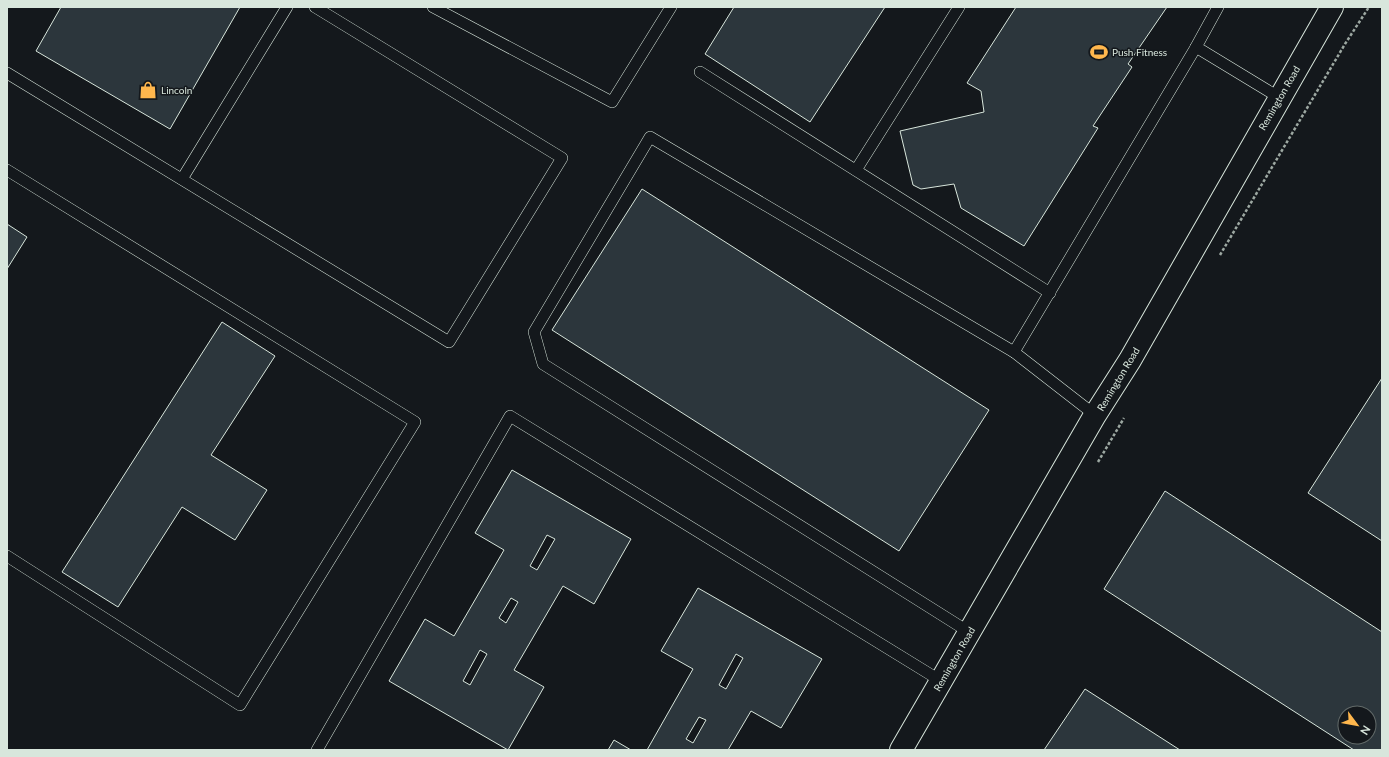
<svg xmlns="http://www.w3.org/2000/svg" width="1389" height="757" font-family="Lato,sans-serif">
	<rect width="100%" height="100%" fill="#14181c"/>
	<!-- building -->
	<g fill="#2c363c" stroke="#d8e6dc" fill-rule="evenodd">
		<path d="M61 7H240L170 129 36 51Z"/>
		<path d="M734 7H885L810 122 705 54Z"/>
		<path d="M1016 7H1167L1128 64 1132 67 1093 126 1098 128 1024 246 961 208 954 184 921 189 913 185 900 131 984 112 981 91 967 83Z"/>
		<path d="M642 189 989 410 899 551 552 330Z"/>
		<path d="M7 224 27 237 7 269Z"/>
		<path d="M222 322 275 356 211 455 267 490 235 540 182 507 118 607 62 572Z"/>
		<path d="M1382 378V541L1308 493Z"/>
		<path d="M512 470 631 539 594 604 563 586 514 670 544 687 508 750 389 681 425 619 454 636 504 550 475 533ZM547 535 555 539 537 570 530 566ZM511 598 518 602 506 623 499 618ZM480 650 487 654 470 685 463 681Z"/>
		<path d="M1165 491 1382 632V750H1354L1104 589ZM1345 713H1369V737H1345Z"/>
		<path d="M698 588 822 659 781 728 751 711 728 750H647L693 669 661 651ZM736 654 743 658 726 689 719 685ZM699 717 706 720 693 743 686 739Z"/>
		<path d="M1085 689 1180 750H1044Z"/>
		<path d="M614 740 631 750H608Z"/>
	</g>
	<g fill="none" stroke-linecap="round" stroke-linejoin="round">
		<!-- service casing -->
		<g stroke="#d8e6dc" stroke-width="12">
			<g id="service">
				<path d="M433 7 612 102 671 7"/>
				<path d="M1218 7 1196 47 1280 98"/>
				<path d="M700 72 1050 293"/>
				<path d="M7 73 449 342 562 158 315 7"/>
				<path d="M7 170 415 422 240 705 7 556"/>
				<path d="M856 170 959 7"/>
				<path d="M182 179 287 7"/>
				<path d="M1014 352 1196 47"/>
				<path d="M969 632 543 364 534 332 650 137 1014 352 1095 415"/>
				<path d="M317 750 510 416 941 681"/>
			</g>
		</g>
		<!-- minor casing -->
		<g stroke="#d8e6dc" stroke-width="24">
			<path id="minor" d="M901 750 1095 415 1130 360 1332 7"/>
		</g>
		<!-- path -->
		<g stroke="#9da8a2" stroke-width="2.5" stroke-dasharray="3 2" stroke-linecap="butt">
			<path d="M1220 255 1345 44 1369 7"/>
			<path d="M1098 462 1124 418"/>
		</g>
		<!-- service -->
		<use href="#service" stroke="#14181c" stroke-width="11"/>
		<!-- minor -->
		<use href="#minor" stroke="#14181c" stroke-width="22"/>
	</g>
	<!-- icons -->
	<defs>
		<g id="stadium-bare" transform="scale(1.38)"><path d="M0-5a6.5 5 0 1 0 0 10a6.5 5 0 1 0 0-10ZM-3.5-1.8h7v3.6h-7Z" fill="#ffb74d" stroke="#14181c" stroke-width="2.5" paint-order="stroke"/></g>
		<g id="shop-bare" transform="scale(1.38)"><path d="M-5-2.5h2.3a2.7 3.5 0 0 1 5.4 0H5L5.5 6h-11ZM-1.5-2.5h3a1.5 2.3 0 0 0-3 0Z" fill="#ffb74d" stroke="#14181c" stroke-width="2.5" paint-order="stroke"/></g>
	</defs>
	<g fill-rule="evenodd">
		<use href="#stadium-bare" x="1099" y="52"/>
		<use href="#shop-bare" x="148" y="90"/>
	</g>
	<g text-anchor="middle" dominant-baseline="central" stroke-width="3" stroke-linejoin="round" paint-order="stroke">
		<!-- poi labels -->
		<g font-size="10" fill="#d8e6dc" stroke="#14181c" text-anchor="start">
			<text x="1112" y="52">Push Fitness</text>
			<text x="161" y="90">Lincoln</text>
		</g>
		<!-- street labels -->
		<g font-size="10" fill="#d8e6dc" stroke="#14181c">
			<text transform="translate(1279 98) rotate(-60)">Remington Road</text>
			<text transform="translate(1118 379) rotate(-59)">Remington Road</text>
			<text transform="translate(954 659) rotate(-60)">Remington Road</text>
		</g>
	</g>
	<!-- border -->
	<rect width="1389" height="757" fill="none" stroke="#d8e6dc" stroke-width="16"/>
	<!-- north arrow -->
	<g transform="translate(1357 725) rotate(122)"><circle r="19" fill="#14181c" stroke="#626a69"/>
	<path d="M0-3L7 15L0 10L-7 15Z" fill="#ffb74d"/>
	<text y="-6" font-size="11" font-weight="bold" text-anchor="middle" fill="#d8e6dc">N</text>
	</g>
</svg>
